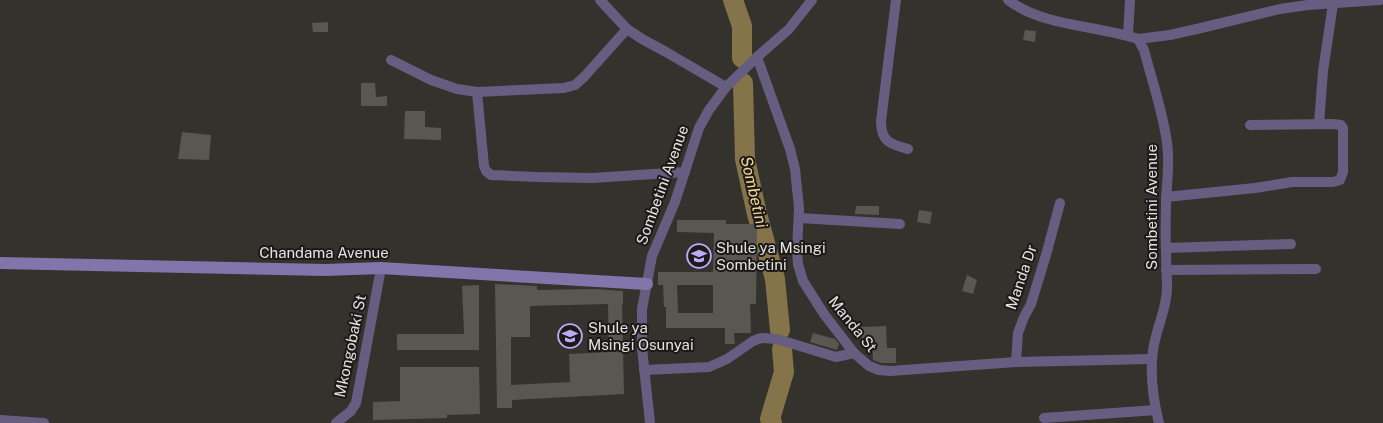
<svg xmlns="http://www.w3.org/2000/svg" width="1383" height="423" font-family="'Public Sans',sans-serif">
	<rect width="100%" height="100%" fill="#34322d"/>
	<g fill="none" stroke-linecap="round" stroke-linejoin="round">
		<!-- river -->
		<g stroke="#857349" stroke-width="20">
			<path d="M733 0 742 26V58"/>
			<path d="M743 83 745 159 757 214 775 279 780 330"/>
			<path d="M772 423 770 419 784 372 782 349"/>
		</g>
	</g>
	<!-- building -->
	<g fill="#595752" fill-rule="evenodd">
		<path d="M328 22V32H313L312 23Z"/>
		<path d="M1025 30 1036 31 1035 42 1023 40Z"/>
		<path d="M361 83H375L376 97 387 96V106H361Z"/>
		<path d="M405 111H425V127L441 128V140L404 139Z"/>
		<path d="M182 132 211 135 209 160 178 159Z"/>
		<path d="M856 206H879V215L855 214Z"/>
		<path d="M919 210 932 212 930 224 917 222Z"/>
		<path d="M677 220H726V224H757L756 304H750L751 333H734L735 344H725V328H666V307H664L663 285H658V272H713L714 233 677 232ZM677 285H713V313H678Z"/>
		<path d="M967 275 977 280 973 294 962 291Z"/>
		<path d="M495 284 537 286V290L595 289 623 291V304H622L624 394 512 400V408H497ZM608 304 609 352 569 354 570 382 511 385V337H530V306Z"/>
		<path d="M479 285V350H397V334H464L462 286Z"/>
		<path d="M886 326 887 348H896V363H881L873 360 872 345 862 346 861 327Z"/>
		<path d="M813 333 835 339 839 344 837 350 810 342Z"/>
		<path d="M400 367H479L480 414 447 415V418L373 420V402L400 401Z"/>
	</g>
	<g fill="none" stroke-linecap="round" stroke-linejoin="round">
		<!-- street -->
		<g stroke="#665e81" stroke-width="10">
			<path d="M600 0 627 29 642 39 666 52 726 87"/>
			<path d="M896 0 881 121C881 142 890 144 908 149"/>
			<path d="M1008 0C1044 27 1097 25 1138 39L1144 50C1152 81 1163 112 1167 143 1170 162 1167 181 1166 200 1166 217 1165 233 1166 250 1166 262 1167 275 1167 288 1167 305 1160 320 1156 336 1148 365 1152 395 1159 423"/>
			<path d="M1128 35 1130 0"/>
			<path d="M1138 39 1170 35 1201 28 1280 9 1308 5 1380 0"/>
			<path d="M757 57 790 149 795 169 799 208 797 251 798 264 803 281 824 314 854 353 869 366 879 370 890 371 1016 362 1151 359"/>
			<path d="M391 60 431 80 457 89 477 92 564 88 575 85 584 77 627 29"/>
			<path d="M477 92 484 166 486 171 491 175 537 177 592 178 685 172"/>
			<path d="M1319 124 1323 71 1333 4"/>
			<path d="M1166 197 1255 188 1292 182H1333L1340 180 1343 172V128L1341 125 1333 124 1250 125"/>
			<path d="M799 218 900 224"/>
			<path d="M1166 248 1291 244"/>
			<path d="M1166 270 1316 269"/>
			<path d="M1016 362 1018 333 1024 317 1031 304 1046 255 1060 203"/>
			<path d="M644 370 709 367 727 359 753 341 761 338 777 339 836 357 854 353"/>
			<path d="M1044 418 1156 410"/>
			<path d="M0 420 44 423"/>
			<path d="M336 423 351 411 356 403 381 268"/>
			<path d="M650 423 642 348V309L652 256 675 202 699 128 709 110 726 87 757 57 789 29 812 0"/>
		</g>
		<!-- secondary -->
		<path stroke="#8275ac" stroke-width="12" d="M0 263 325 270 381 268 647 284"/>
	</g>
	<!-- icons -->
	<defs>
		<g id="school-ring" transform="scale(1.25)"><circle r="9.5" fill="#1b1a18" stroke="#bcaaf6" stroke-width="1.5"/><path d="M0-5L7-2L0 1L-7-2ZM-4 1L0 2.5L4 1V4Q0 6-4 4Z" fill="#bcaaf6"/></g>
	</defs>
	<g fill-rule="evenodd">
		<use href="#school-ring" x="699" y="256"/>
		<use href="#school-ring" x="570" y="336"/>
	</g>
	<g text-anchor="middle" dominant-baseline="central" stroke-width="4" stroke-linejoin="round" paint-order="stroke">
		<!-- street labels -->
		<g font-size="15" fill="#e4e3e0" stroke="#1b1a18">
			<text transform="translate(662 185) rotate(-70)">Sombetini Avenue</text>
			<text transform="translate(1151 207) rotate(-90)">Sombetini Avenue</text>
			<text x="324" y="252">Chandama Avenue</text>
			<text transform="translate(1021 277) rotate(-71)">Manda Dr</text>
			<text transform="translate(853 324) rotate(51)">Manda St</text>
			<text transform="translate(350 346) rotate(-78)">Mkongobaki St</text>
		</g>
		<!-- poi labels -->
		<g font-size="15" fill="#e4e3e0" stroke="#1b1a18" text-anchor="start">
			<text x="716" y="247">Shule ya Msingi<tspan x="716" dy="17">Sombetini</tspan></text>
			<text x="588" y="327">Shule ya<tspan x="588" dy="17">Msingi Osunyai</tspan></text>
		</g>
		<!-- water labels -->
		<g font-size="16" font-style="italic" fill="#f7d994" stroke="#1b1a18">
			<text transform="translate(754 192) rotate(77)">Sombetini</text>
		</g>
	</g>
</svg>
